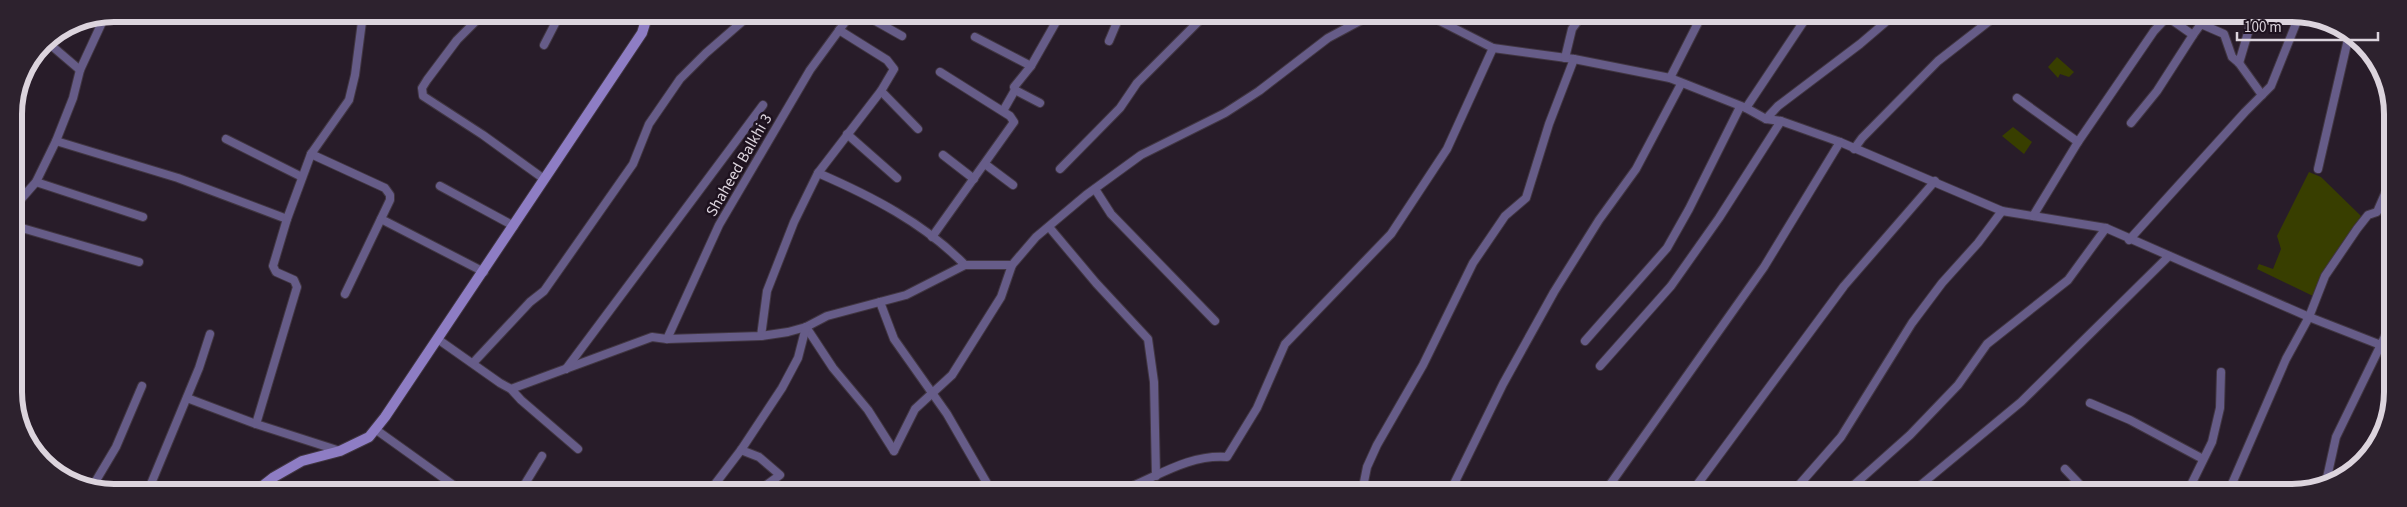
<svg xmlns="http://www.w3.org/2000/svg" width="2407" height="507" font-family="'Source Sans 3',sans-serif">
	<rect width="100%" height="100%" fill="#281c29"/>
	<!-- green -->
	<g fill="#383e00">
		<path d="M2057 57 2074 72 2069 77 2060 74 2058 78 2048 67Z"/>
		<path d="M2013 127 2032 142 2024 154 2002 136Z"/>
		<path d="M2309 172 2321 177 2361 216 2313 296 2257 269 2259 264 2273 269 2281 249 2277 236Z"/>
	</g>
	<g fill="none" stroke-linecap="round" stroke-linejoin="round">
		<!-- street casing -->
		<g stroke="#413642" stroke-width="10">
			<g id="street">
				<path d="M483 14 457 40 427 80 422 88 423 96 483 135 544 179"/>
				<path d="M863 14 902 36"/>
				<path d="M1428 15 1493 48 1574 59 1670 78 1746 108 1766 119 1781 121 1840 142 2002 211 2106 228 2309 317 2391 349"/>
				<path d="M2193 35 2201 24 2224 34 2232 57 2239 63 2262 95"/>
				<path d="M975 37 1031 66"/>
				<path d="M46 41 80 70"/>
				<path d="M1109 41 1120 15"/>
				<path d="M544 45 560 14"/>
				<path d="M1565 58 1572 29 1582 15"/>
				<path d="M2239 63 2253 16"/>
				<path d="M1670 78 1702 15"/>
				<path d="M881 91 918 129"/>
				<path d="M2017 98 2078 142"/>
				<path d="M1040 103 1015 90 1014 87 1031 66 1060 15"/>
				<path d="M1746 108 1808 15"/>
				<path d="M1003 111 1015 90"/>
				<path d="M1766 119 1778 106 1860 44 1894 15"/>
				<path d="M2131 123 2157 91 2193 35 2166 16"/>
				<path d="M847 134 897 178"/>
				<path d="M226 139 302 177"/>
				<path d="M56 141 178 178 287 219"/>
				<path d="M1854 149 1862 138 1938 61 1997 15"/>
				<path d="M311 154 385 188 390 195V200L345 294"/>
				<path d="M943 155 974 179"/>
				<path d="M985 164 1013 185"/>
				<path d="M1060 169 1120 108 1137 83 1205 15"/>
				<path d="M2318 169 2349 35"/>
				<path d="M818 173C871 196 924 223 965 265"/>
				<path d="M36 182 143 217"/>
				<path d="M440 186 514 226"/>
				<path d="M1095 189 1111 214 1215 321"/>
				<path d="M15 206 36 182 56 141 73 98 80 70 105 16"/>
				<path d="M2033 216 2078 142 2154 31 2168 16"/>
				<path d="M381 219 484 272"/>
				<path d="M15 226 139 262"/>
				<path d="M1049 227 1096 283 1148 339 1154 382 1156 476"/>
				<path d="M932 237 1014 122 1010 116 940 72"/>
				<path d="M2129 240 2245 112 2271 86 2299 16"/>
				<path d="M880 302 894 339 947 414 992 492"/>
				<path d="M806 327 833 368 868 410 894 451"/>
				<path d="M761 336 767 291 794 222 818 173 881 91 894 69 887 60 839 30"/>
				<path d="M667 339 719 225 810 70 851 14"/>
				<path d="M439 340 500 383 511 389 652 337 667 339 761 336 788 332 806 327 827 316 906 295 965 265H1012"/>
				<path d="M1585 341 1667 248 1689 209 1740 107"/>
				<path d="M473 363 530 302 544 291 633 164 649 124 680 79 706 53 751 14"/>
				<path d="M1600 366 1671 286 1719 218 1781 121"/>
				<path d="M566 369 763 105"/>
				<path d="M511 389 521 400 578 449"/>
				<path d="M187 398 256 424 340 451"/>
				<path d="M2090 403 2130 420 2203 459"/>
				<path d="M256 424 297 287 294 280 276 272 273 266 287 219 311 154 349 100 355 75 363 14"/>
				<path d="M375 429 463 492"/>
				<path d="M741 450 759 457 780 475 757 492"/>
				<path d="M894 451 915 409 952 375 1001 297 1012 265 1036 237 1086 195 1141 155 1225 113 1259 91 1328 38 1371 15"/>
				<path d="M2065 469 2088 493"/>
				<path d="M2326 482 2336 437 2391 324"/>
				<path d="M2129 486 2139 493"/>
				<path d="M91 489 116 447 142 386"/>
				<path d="M148 491 199 368 210 334"/>
				<path d="M520 492 542 456"/>
				<path d="M709 492 741 450 782 388 798 358 806 327"/>
				<path d="M1118 492C1154 479 1187 454 1227 457L1257 408 1285 344 1391 234 1447 149 1493 48"/>
				<path d="M1362 492 1367 467 1377 445 1423 365 1473 263 1505 216 1526 198 1549 124 1574 59"/>
				<path d="M1450 492 1503 384 1554 292 1599 220 1636 169 1681 84"/>
				<path d="M1604 493 1764 267 1840 142"/>
				<path d="M1691 493 1844 286 1935 181"/>
				<path d="M1792 493 1841 437 1912 323 1942 283 1978 243 2002 211"/>
				<path d="M1845 493 1910 435 1958 385 1987 344 2068 280 2106 228"/>
				<path d="M1911 493 2021 402 2169 256"/>
				<path d="M2187 493 2212 442 2220 408 2221 372"/>
				<path d="M2228 493 2286 359 2309 317 2325 276 2357 229 2368 215 2377 212 2391 180"/>
			</g>
		</g>
		<!-- secondary casing -->
		<g stroke="#413642" stroke-width="12">
			<path id="secondary" d="M256 491 274 477 302 461 340 451 369 437 385 417 642 33 648 14"/>
		</g>
		<!-- street -->
		<use href="#street" stroke="#665c88" stroke-width="8"/>
		<!-- secondary -->
		<use href="#secondary" stroke="#8e7dc4" stroke-width="10"/>
	</g>
	<g text-anchor="middle" dominant-baseline="central" stroke-width="5" stroke-linejoin="round" paint-order="stroke">
		<!-- street labels -->
		<g font-size="16" fill="#dcd4dd" stroke="#1e121f">
			<text transform="translate(739 165) rotate(-60)">Shaheed Balkhi 3</text>
		</g>
	</g>
	<!-- crop -->
	<path d="M0 0H2407V507H0ZM114 22H2292A92 92 0 0 1 2384 114V392A92 92 0 0 1 2292 484H114A92 92 0 0 1 22 392V114A92 92 0 0 1 114 22Z" fill="#2d222e" fill-rule="evenodd"/>
	<path fill="none" stroke="#dcd4dd" stroke-width="6" d="M114 22H2292A92 92 0 0 1 2384 114V392A92 92 0 0 1 2292 484H114A92 92 0 0 1 22 392V114A92 92 0 0 1 114 22Z"/>
	<!-- scale -->
	<path d="M2237 32v8h141v-8" fill="none" stroke="#dcd4dd" stroke-width="2.5"/>
	<text x="2244" y="32" font-size="15" fill="#dcd4dd" stroke="#1e121f" stroke-width="4" paint-order="stroke">100 m</text>
</svg>
